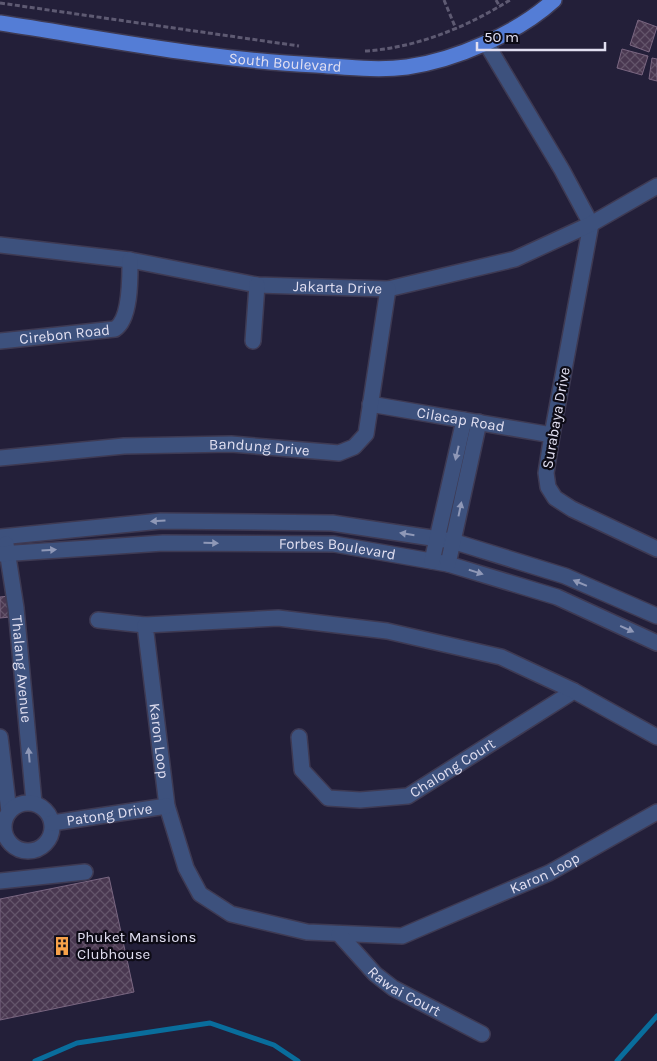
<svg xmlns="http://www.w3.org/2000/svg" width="657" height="1061" font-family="Karla,sans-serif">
	<defs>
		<pattern id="building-cross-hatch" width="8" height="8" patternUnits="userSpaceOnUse" patternTransform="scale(1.25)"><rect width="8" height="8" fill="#493750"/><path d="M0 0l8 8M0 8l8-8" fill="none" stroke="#63546a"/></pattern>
	</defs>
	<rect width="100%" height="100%" fill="#231f39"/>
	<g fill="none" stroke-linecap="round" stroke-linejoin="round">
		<!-- stream -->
		<g stroke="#096d9c" stroke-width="5">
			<path d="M35 1061 77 1043 210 1023 274 1045 298 1061"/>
			<path d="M617 1061 657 1016"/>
		</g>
	</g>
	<!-- building -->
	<g fill="url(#building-cross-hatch)" stroke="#7a6681">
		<path d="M638 20 657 27 649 52 630 45Z"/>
		<path d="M622 49 648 56 642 75 617 68Z"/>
		<path d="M652 58 657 59V81L649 79Z"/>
		<path d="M9 596 10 617 0 618V597Z"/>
		<path d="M109 877 134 992 0 1020V899Z"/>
	</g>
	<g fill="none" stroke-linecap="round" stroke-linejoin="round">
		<!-- minor casing -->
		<g stroke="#3e3a53" stroke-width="18">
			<g id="minor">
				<path d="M486 43 562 170 591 224 552 435 546 473 548 487 555 498 572 509 657 549"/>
				<path id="s1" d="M0 245 130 260 257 285 388 289 515 259 591 224 657 186"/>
				<path id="s2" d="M0 341 115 329C131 319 130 277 130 260"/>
				<path d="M253 341 257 285"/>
				<path id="s3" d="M370 404 552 435"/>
				<path id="s4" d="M0 458 124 446 231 444 339 453 354 447 366 434 388 289"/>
				<path d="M0 537 161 521 332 523 452 541 565 576 657 616"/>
				<path id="s5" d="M6 544 16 608 34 803"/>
				<path id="s6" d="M0 554 163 543 334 544 448 564 557 597 657 643"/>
				<path d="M432 561 464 420"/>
				<path d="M448 564 479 422"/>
				<path d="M98 620 145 625"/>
				<path d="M0 737 9 812"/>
				<path id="s7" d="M299 737 302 770 328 798 360 800 408 796 574 691"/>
				<path id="s8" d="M657 737 574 691 501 657 387 631 278 618 145 625 167 806 186 868 200 894 231 914 307 932 402 936 549 873 657 812"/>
				<circle cx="28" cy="827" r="24"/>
				<path id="s9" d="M52 823 167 806"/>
				<path d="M0 881 85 872"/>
				<path id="s10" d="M339 934 375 974 393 988 482 1034"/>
			</g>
		</g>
		<!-- major casing -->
		<g stroke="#3e3a53" stroke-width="18">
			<g id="major">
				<path id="s11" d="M0 23C105 39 210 60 316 65 346 67 377 71 407 67 456 60 518 33 554 0"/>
			</g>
		</g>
		<!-- path -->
		<g stroke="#5e5a72" stroke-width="3" stroke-dasharray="5 2.5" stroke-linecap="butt">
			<path d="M444 0 456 29"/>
			<path d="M496 0 500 7"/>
			<path d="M0 3 299 46"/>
			<path d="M365 51C416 48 467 27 510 0"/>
		</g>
		<!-- minor -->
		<use href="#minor" stroke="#3d517d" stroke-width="15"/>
		<!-- major -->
		<use href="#major" stroke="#547dd6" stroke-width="15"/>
	</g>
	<!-- one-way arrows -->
	<defs><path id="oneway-solid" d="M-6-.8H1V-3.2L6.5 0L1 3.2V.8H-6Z" transform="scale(1.25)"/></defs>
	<g fill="#8f98b7">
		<use href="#oneway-solid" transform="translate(457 453) rotate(103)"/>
		<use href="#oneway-solid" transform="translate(460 509) rotate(-78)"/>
		<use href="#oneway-solid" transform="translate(158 521) rotate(177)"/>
		<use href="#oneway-solid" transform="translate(407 534) rotate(-171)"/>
		<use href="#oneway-solid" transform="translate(211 543) rotate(1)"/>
		<use href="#oneway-solid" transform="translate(49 550) rotate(-4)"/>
		<use href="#oneway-solid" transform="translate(476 572) rotate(17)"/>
		<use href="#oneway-solid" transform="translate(580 583) rotate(-157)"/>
		<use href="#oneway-solid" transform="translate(627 629) rotate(24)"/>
		<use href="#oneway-solid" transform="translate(29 755) rotate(-95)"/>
	</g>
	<!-- icons -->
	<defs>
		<g id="building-bare" transform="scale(1.5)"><path d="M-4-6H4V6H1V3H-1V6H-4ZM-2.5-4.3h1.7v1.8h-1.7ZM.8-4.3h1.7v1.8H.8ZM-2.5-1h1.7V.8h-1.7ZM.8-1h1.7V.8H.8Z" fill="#f7a149" stroke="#0d0b16" stroke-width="2.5" paint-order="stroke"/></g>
	</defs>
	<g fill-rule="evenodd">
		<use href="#building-bare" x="62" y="946"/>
	</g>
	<g text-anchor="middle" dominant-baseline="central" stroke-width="4.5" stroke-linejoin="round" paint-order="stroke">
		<!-- street labels -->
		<g font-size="15" fill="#e1dff1" stroke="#0d0b16">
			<text stroke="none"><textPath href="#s11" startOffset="288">South Boulevard</textPath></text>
			<text stroke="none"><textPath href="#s1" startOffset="341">Jakarta Drive</textPath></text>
			<text stroke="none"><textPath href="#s2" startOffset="65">Cirebon Road</textPath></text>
			<text transform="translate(556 418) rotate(-80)">Surabaya Drive</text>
			<text stroke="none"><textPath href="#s3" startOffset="92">Cilacap Road</textPath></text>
			<text stroke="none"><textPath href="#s4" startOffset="260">Bandung Drive</textPath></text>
			<text stroke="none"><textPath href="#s6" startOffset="338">Forbes Boulevard</textPath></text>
			<text stroke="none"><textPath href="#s5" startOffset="126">Thalang Avenue</textPath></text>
			<text stroke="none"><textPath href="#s8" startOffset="652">Karon Loop</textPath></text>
			<text stroke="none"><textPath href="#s7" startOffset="204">Chalong Court</textPath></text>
			<text stroke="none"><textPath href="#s9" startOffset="58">Patong Drive</textPath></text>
			<text stroke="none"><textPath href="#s8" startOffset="1178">Karon Loop</textPath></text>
			<text stroke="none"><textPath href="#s10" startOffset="88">Rawai Court</textPath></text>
		</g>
		<!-- poi labels -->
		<g font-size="15" fill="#e1dff1" stroke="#0d0b16" text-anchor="start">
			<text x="77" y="937">Phuket Mansions<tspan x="77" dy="17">Clubhouse</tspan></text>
		</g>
	</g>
	<!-- scale -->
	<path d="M477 42v8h128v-8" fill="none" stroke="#e1dff1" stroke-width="2.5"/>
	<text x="484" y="42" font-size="15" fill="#e1dff1" stroke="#0d0b16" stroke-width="4" paint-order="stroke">50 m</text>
</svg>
